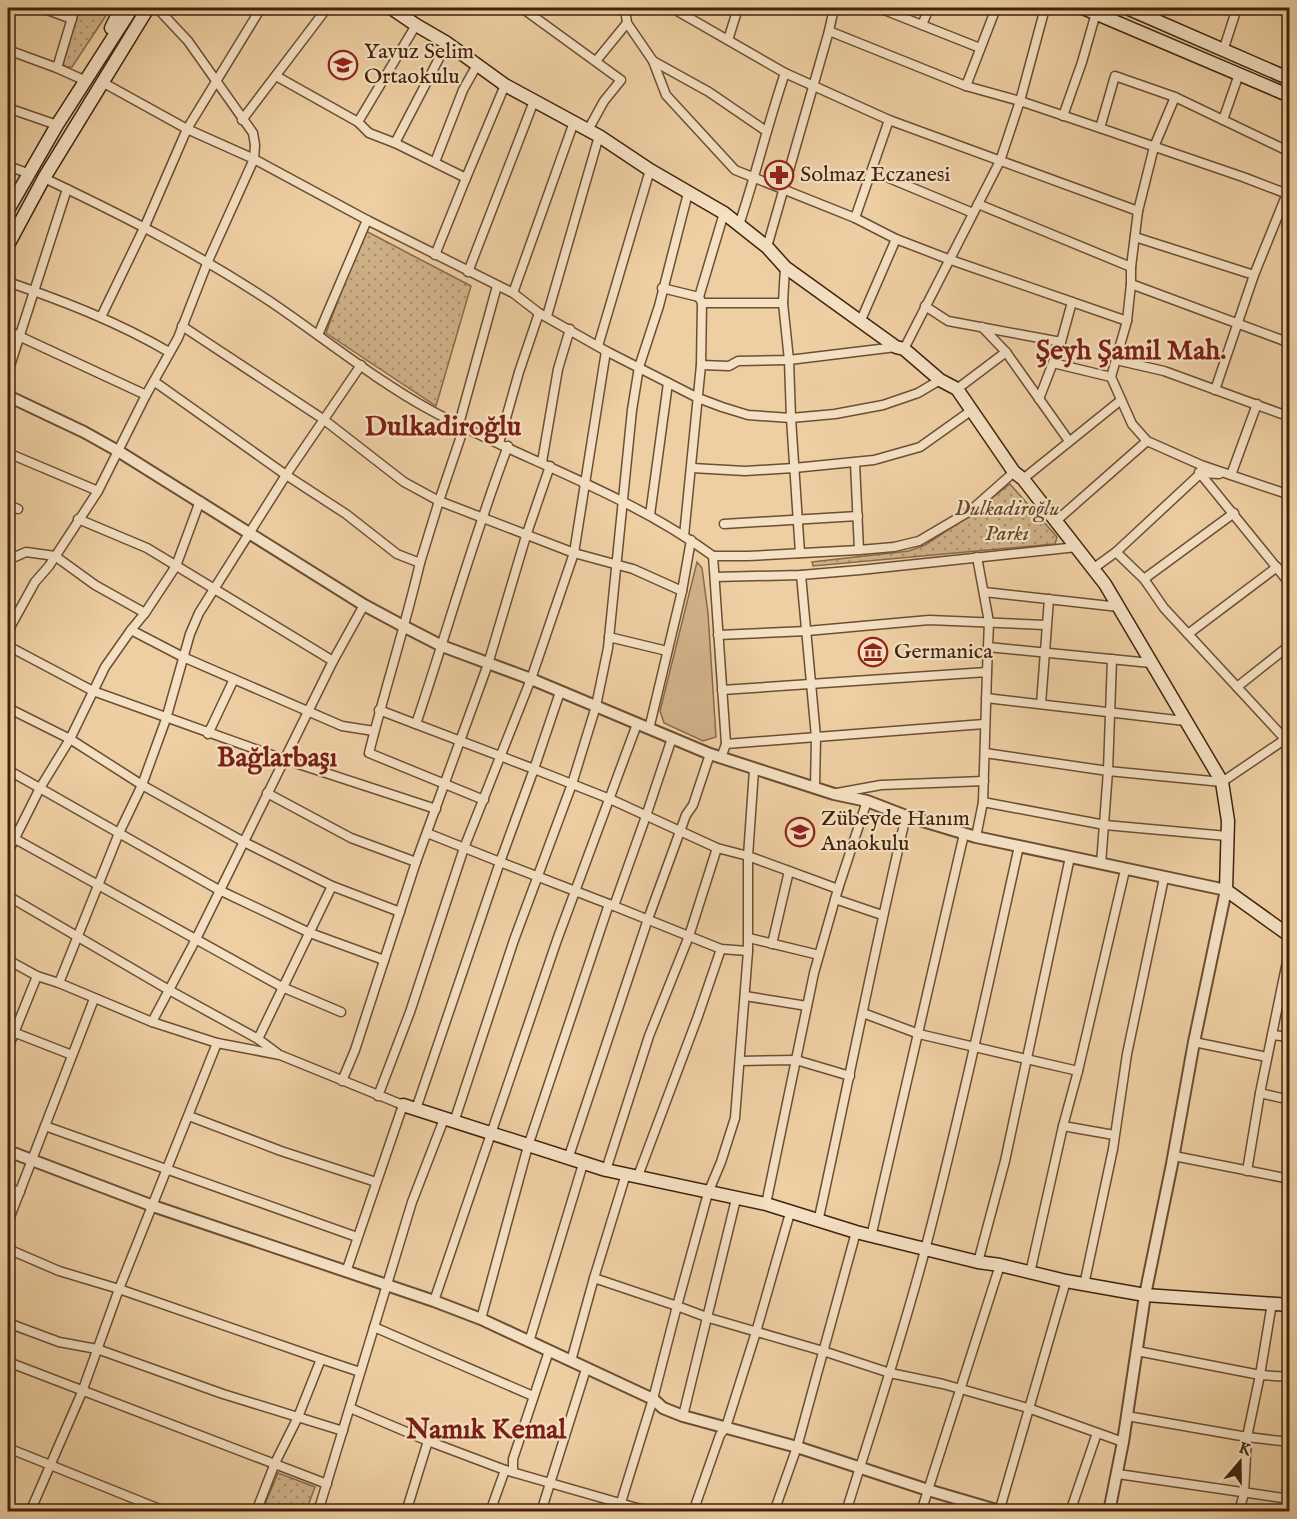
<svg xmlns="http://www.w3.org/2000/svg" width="1297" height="1519" font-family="'IM FELL English',serif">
	<defs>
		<pattern id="park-dots" width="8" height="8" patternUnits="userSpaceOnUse" patternTransform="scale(1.5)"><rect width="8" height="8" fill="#d0b289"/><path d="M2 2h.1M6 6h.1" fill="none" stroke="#aa906e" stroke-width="1.8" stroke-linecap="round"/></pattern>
	</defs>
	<rect width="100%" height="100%" fill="#eecfa3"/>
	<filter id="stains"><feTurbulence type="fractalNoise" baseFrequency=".00333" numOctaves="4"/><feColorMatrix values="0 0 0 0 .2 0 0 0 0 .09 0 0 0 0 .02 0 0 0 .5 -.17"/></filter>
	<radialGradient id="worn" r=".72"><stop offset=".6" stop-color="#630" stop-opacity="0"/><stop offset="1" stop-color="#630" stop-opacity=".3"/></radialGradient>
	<!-- grass -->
	<path fill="#d0b289" stroke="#886a4a" stroke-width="1.5" d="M697 562 702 568 708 613 716 737 703 741 664 723 660 711Z"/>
	<!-- park -->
	<g fill="url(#park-dots)" stroke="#886a4a" stroke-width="1.5">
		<path d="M80 8H111L72 67H66L63 64Z"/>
		<path d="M364 230 471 286 436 406 326 333Z"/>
		<path d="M1010 484 1057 537 1055 544 813 566 812 562 909 551 925 545 962 521Z"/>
		<path d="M278 1473 315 1487 306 1511H262Z"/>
	</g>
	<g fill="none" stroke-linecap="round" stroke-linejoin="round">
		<!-- minor casing -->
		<g stroke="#6c4e32" stroke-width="11">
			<g id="minor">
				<path d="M42 8 72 19"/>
				<path d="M522 8 621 80 604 101 588 130"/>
				<path d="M625 8 627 23 653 61 666 95 735 170 855 218 896 239 948 259 1127 321"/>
				<path d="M672 8 785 73 889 120 1138 211"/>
				<path d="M879 8 980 48"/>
				<path d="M922 25 929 8"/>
				<path d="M829 31 966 86 1020 101 1100 128 1243 177 1290 195"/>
				<path d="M728 40 738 8"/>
				<path d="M8 50 57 68 86 81"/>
				<path d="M1223 51 1237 8"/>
				<path d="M596 61 627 23"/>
				<path d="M653 61 709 92 766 131"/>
				<path d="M57 68 75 8"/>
				<path d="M276 76 358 122 369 133 395 143 466 178 435 255"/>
				<path d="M102 82 187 129 254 159 367 220 513 293 539 313 606 351 698 398 722 407 748 415 791 418 835 414 883 405 918 393 940 380"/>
				<path d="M966 86 996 8"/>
				<path d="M1175 97 1154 147 1138 211 1131 267V284L1127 321 1111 377 1132 424 1147 441 1201 465 1290 495"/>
				<path d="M8 108 57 125"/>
				<path d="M1063 116 1082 62 1096 13"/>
				<path d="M242 120 327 8"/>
				<path d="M1223 120 1239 74"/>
				<path d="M358 122 416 25"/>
				<path d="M1100 128 1115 76 1175 97 1290 152"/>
				<path d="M395 143 447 43"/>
				<path d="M435 162 463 90 477 65"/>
				<path d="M8 166 30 174"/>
				<path d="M872 171 973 213"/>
				<path d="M44 178C124 216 197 253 271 302 324 338 375 380 432 411 525 461 627 493 713 556L726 744 721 758"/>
				<path d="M466 178 505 85"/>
				<path d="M978 204 1131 267"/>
				<path d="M855 218 889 120"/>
				<path d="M739 225C756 174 768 123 785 73"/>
				<path d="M1135 237 1254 275"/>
				<path d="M767 247 829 31 834 8"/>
				<path d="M785 267 783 303 789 360 791 418 800 553"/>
				<path d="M468 272 534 101"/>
				<path d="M8 282C63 301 118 322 169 352"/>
				<path d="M1131 284 1290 343"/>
				<path d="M662 288 699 297"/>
				<path d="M513 293 574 122"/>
				<path d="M702 303H783"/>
				<path d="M925 306 948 321 1061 342"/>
				<path d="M547 316 599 136"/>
				<path d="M101 317 145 226 187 129 261 8"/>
				<path d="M861 320 896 239"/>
				<path d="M182 326 323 419 404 482 439 501 420 563"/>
				<path d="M982 327 1006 352 1069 441"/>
				<path d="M8 331 146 395 98 491 49 566 35 582 8 631"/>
				<path d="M318 335 367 220"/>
				<path d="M598 346 650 170"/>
				<path d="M904 349 1000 161 1020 101 1045 8"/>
				<path d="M1116 360 1164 371 1290 417"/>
				<path d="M1053 363 1111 377"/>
				<path d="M701 365 729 366 738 361 789 360 896 347"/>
				<path d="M8 372 67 189"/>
				<path d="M155 382 286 475 346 514 397 554 420 563C405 627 385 689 369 753L484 800"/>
				<path d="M957 389 1006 352"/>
				<path d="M1215 390 1254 275 1290 186"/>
				<path d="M146 395 178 338 208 261 254 159 255 145 253 133 188 41 157 8"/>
				<path d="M1039 399 1061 342 1072 302"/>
				<path d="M459 424 497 286"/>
				<path d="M464 427 439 501 574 553 633 569 682 591"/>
				<path d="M499 443 519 372 539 313"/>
				<path d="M8 453 98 491"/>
				<path d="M542 462 558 369 570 329"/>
				<path d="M855 463 859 550"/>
				<path d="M692 468 745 471 794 468 874 460 920 447 972 410"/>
				<path d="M1199 472 1290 584"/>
				<path d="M1231 475 1257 404"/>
				<path d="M1023 479 1121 400"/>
				<path d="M8 505 18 509"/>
				<path d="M650 515 668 383"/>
				<path d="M78 519 147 548 333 661 196 939 152 1022"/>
				<path d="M1056 521 1147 441"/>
				<path d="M724 524 858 516"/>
				<path d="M684 536 701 365 702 303 699 297 724 213"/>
				<path d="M1116 552 1144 579 1164 608 1285 739"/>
				<path d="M713 556H748L859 550 894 547 919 541 970 511 1014 472"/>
				<path d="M977 557 989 622 988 647"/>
				<path d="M8 560 26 552 55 556 95 585 145 613"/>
				<path d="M1094 568 1116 552 1201 473 1219 474"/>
				<path d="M801 575 816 737 815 788"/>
				<path d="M715 577 801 575 860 570 1077 547"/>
				<path d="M1144 579 1234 513"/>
				<path d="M984 592 1119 607"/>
				<path d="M131 630 183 657 342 726 374 731"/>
				<path d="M1188 634 1277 567"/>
				<path d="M718 635 807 631 929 620 1045 625"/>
				<path d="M609 637 667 651"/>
				<path d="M8 646 93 691 283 759 436 809"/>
				<path d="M333 661 364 605"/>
				<path d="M987 672 988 647 1151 663"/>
				<path d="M1237 687 1290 645"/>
				<path d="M722 690 987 672 983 802 976 837"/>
				<path d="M986 698 1185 721"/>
				<path d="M1041 704 1049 599"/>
				<path d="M8 708 70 739 142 785 244 842 332 886 400 912"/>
				<path d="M379 710 534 769 560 692"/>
				<path d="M416 724C447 632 473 538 508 446"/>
				<path d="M649 729 682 591 691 540"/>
				<path d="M208 734 234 679"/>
				<path d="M726 744 984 724"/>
				<path d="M985 753 1108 771 1222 782 1290 736"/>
				<path d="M8 770 219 890 310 933 384 960"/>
				<path d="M754 770 748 856 838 889"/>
				<path d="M267 793 351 838 416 862"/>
				<path d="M837 793 881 785 984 781"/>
				<path d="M983 802 1105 825 1227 836"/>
				<path d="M427 833 500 862 534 769 610 799 717 848 748 856V951"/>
				<path d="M8 835 282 987 341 1012"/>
				<path d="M8 852 40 788 70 739 105 667 131 630 145 613 176 566 200 501"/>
				<path d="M1101 864 1108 771 1112 659"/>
				<path d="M8 896 169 990 258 1039"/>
				<path d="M835 899 882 915"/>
				<path d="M614 906 721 949 748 951 735 1118 721 1162 708 1193 677 1306 709 1318 823 1351 890 1373 943 1384 1028 1408 1123 1442"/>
				<path d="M749 938 819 955"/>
				<path d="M772 944 789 871"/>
				<path d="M8 960 37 976 59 983 152 1022 217 1043 280 1055 403 1105 346 1272"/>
				<path d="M59 983 119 833 142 785 166 719 190 634 199 613 286 475 361 365"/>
				<path d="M745 996 807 1006"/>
				<path d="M863 1013 919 1034 1078 1071 1125 870"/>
				<path d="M8 1030 72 1055"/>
				<path d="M1272 1035 1290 1037"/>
				<path d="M1194 1042 1267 1057"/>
				<path d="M8 1048 37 976"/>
				<path d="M277 1053 258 1039 332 886"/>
				<path d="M740 1061 796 1060 850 1076"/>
				<path d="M342 1081 355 1050 416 862 488 664 526 536 550 466"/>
				<path d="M1260 1093 1290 1100"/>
				<path d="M378 1096 410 1012 464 848 531 679 574 553 606 351"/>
				<path d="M416 1109 500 862 614 906 646 816 672 738"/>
				<path d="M189 1116 281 1151 376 1182"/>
				<path d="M454 1122 514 940 572 784 596 706 608 648 632 410 639 367 659 306 688 193"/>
				<path d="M45 1126 357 1237"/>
				<path d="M1063 1126 1114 1135"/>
				<path d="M1174 1156 1290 1179"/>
				<path d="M568 1159 648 919 686 815 693 805 710 754"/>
				<path d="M606 1170 649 1036 689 936 717 848"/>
				<path d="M1247 1171 1260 1093 1290 947"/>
				<path d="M638 1176 698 1016 721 949"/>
				<path d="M8 1188 20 1192"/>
				<path d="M766 1204 814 973 838 889 867 801"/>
				<path d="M8 1222 94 999"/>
				<path d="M818 1222C848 1086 874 950 906 816"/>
				<path d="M871 1237 964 834"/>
				<path d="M8 1249 59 1271 119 1289 321 1359"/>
				<path d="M978 1262 1005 1161 1070 857"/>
				<path d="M1030 1273 1063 1126 1078 1071"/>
				<path d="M594 1278 626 1174"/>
				<path d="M1084 1285 1113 1149 1127 1054 1164 878"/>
				<path d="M434 1301 557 940 637 724"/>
				<path d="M481 1319 528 1146 609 904"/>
				<path d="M8 1323 59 1342 97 1349 223 1394 343 1431"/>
				<path d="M374 1327 533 1396"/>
				<path d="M529 1342 583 1164"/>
				<path d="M1137 1351 1260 1375 1290 1377"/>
				<path d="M571 1361 594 1278 677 1306 653 1399 618 1512"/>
				<path d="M8 1362 327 1484"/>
				<path d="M350 1408 428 1441 406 1512"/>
				<path d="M683 1416 736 1199"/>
				<path d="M1127 1416 1247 1437 1290 1442"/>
				<path d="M428 1441 505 1470 651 1512"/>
				<path d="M8 1448 167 1512"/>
				<path d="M513 1472V1459L549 1351"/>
				<path d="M1118 1474 1290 1499"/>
				<path d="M8 1511 10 1512"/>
				<path d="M30 1512 82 1392 119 1289 217 1043"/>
				<path d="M256 1512 275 1463 298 1417 321 1359 360 1372"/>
				<path d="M318 1512 412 1202 444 1119"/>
				<path d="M490 1512 505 1470"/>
				<path d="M541 1512 586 1369"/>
				<path d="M693 1512 720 1435 726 1427 756 1332 790 1213"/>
				<path d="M774 1512 797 1447 856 1232"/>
				<path d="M846 1512C873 1425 902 1338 925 1250 960 1116 989 981 1019 846"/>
				<path d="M921 1512 1000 1265"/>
				<path d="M999 1512 1066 1281"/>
				<path d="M1070 1512 1097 1433"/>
				<path d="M1239 1512 1244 1493 1247 1437 1260 1375 1272 1303"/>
			</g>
		</g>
		<!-- tertiary casing -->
		<g stroke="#6c4e32" stroke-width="14">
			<g id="tertiary">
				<path d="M8 396 84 432 118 451 364 605 405 627 442 646 531 679 710 754 834 794 867 801 906 816 976 837 1226 890 1194 1042 1172 1164 1145 1295 1123 1442 1109 1512"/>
				<path d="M8 1151 153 1206 434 1301 481 1319 653 1399 663 1408 683 1416 797 1447 928 1490 1003 1512"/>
			</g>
		</g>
		<!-- secondary casing -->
		<g stroke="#40230c" stroke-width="15">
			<g id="secondary">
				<path d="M391 8 416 25 447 43 505 85 599 136 650 170 724 213 767 247 785 267 896 347 904 349 940 380 957 389 1014 472 1023 479 1105 584 1222 782 1228 821 1226 890 1290 936"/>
				<path d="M1083 8 1290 96"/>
				<path d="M1127 8 1290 79"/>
				<path d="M111 28 121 8"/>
				<path d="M8 210 57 125 132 8"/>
				<path d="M8 245 44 178 148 8"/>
				<path d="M403 1105 606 1170 766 1204 856 1232 978 1262 1000 1265 1066 1281 1145 1295 1290 1305"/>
			</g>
		</g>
		<!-- minor -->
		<use href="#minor" stroke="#f4e0c3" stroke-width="8"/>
		<!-- tertiary -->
		<use href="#tertiary" stroke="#f4e0c3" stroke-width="10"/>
		<!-- secondary -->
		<use href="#secondary" stroke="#f4e0c3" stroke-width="12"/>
	</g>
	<!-- icons -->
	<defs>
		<g id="school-ring" transform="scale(1.5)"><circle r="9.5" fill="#f4e0c3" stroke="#8f2418" stroke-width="1.5"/><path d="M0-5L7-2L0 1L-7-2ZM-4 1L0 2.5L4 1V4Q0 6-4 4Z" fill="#8f2418"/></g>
		<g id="pharmacy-ring" transform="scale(1.5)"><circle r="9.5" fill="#f4e0c3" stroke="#8f2418" stroke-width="1.5"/><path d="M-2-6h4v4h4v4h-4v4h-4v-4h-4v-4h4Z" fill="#8f2418"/></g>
		<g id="museum-ring" transform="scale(1.5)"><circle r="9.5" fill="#f4e0c3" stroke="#8f2418" stroke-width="1.5"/><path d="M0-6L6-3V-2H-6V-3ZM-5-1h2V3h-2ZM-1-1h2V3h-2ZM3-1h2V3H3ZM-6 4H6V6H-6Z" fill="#8f2418"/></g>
	</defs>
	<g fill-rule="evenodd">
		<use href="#school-ring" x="343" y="65"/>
		<use href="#pharmacy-ring" x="779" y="175"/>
		<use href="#museum-ring" x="873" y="652"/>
		<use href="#school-ring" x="800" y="832"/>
	</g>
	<g text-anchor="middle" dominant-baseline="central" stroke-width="4.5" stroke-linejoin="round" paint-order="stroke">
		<!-- poi labels -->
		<g font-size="22" fill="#40230c" stroke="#f4e0c3" text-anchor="start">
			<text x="364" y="52">Yavuz Selim<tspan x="364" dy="25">Ortaokulu</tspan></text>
			<text x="800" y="175">Solmaz Eczanesi</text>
			<text x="894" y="652">Germanica</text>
			<text x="821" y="819">Zübeyde Hanım<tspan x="821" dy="25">Anaokulu</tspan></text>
		</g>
		<!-- park labels -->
		<g font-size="22" font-style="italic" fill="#64472b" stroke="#f4e0c3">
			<text x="1007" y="509">Dulkadiroğlu<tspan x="1007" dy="25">Parkı</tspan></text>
		</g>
		<!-- district labels -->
		<g font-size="28" font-weight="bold" fill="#7a1f14" stroke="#f4e0c3">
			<text x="1131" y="351">Şeyh Şamil Mah.</text>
			<text x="443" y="427">Dulkadiroğlu</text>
			<text x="277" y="758">Bağlarbaşı</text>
			<text x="486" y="1430">Namık Kemal</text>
		</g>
	</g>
	<!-- margin -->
	<rect width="1297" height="1519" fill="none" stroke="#eecfa3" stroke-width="30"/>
	<rect x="9" y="9" width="1279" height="1501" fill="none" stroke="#40230c" stroke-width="3"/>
	<rect x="15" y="15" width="1267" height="1489" fill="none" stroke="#40230c" stroke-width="1.5"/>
	<!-- north arrow -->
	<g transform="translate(1240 1462) rotate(20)" stroke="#f4e0c3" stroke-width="4.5" paint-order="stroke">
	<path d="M0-4.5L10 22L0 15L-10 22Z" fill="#40230c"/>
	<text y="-9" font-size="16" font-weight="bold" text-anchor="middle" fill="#40230c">K</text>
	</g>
	<rect width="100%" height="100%" filter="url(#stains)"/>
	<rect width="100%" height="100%" fill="url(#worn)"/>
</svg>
